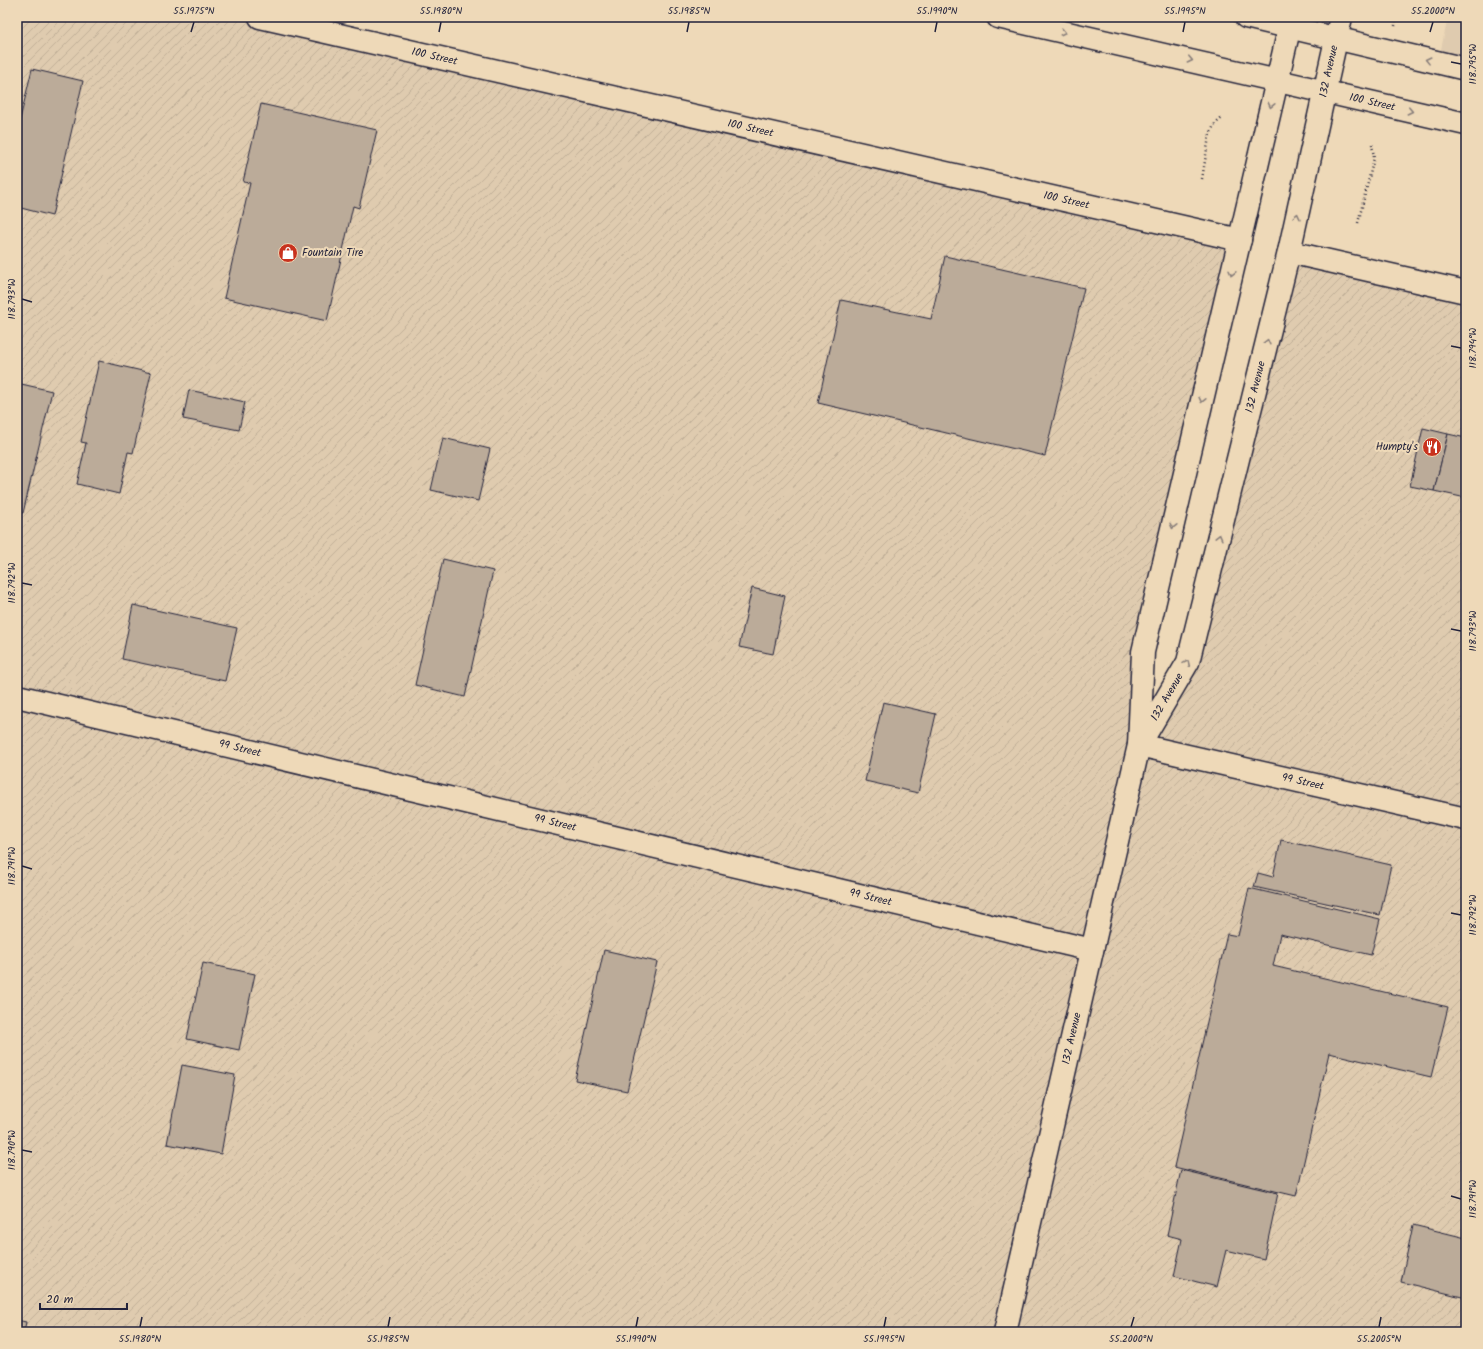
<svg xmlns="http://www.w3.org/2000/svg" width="1483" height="1349" font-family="Kalam,sans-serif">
	<defs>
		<pattern id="industrial-furrows" width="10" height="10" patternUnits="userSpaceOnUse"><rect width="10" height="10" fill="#dfcbaf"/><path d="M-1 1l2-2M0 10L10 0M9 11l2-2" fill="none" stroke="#bfae97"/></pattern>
	</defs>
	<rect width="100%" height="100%" fill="#eed9b8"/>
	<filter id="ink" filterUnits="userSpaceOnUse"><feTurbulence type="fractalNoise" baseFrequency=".025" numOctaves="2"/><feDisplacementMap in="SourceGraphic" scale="8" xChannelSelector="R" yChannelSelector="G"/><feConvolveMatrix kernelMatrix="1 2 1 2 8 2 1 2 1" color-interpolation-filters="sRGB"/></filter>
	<g filter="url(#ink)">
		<!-- built -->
		<path fill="#dfcbaf" d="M1448 17H1466V69L1438 63Z"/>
		<!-- industrial -->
		<path fill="url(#industrial-furrows)" d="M17 17H260L1240 240 1143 652 1140 743 1188 662 1289 252 1466 291V1332H17Z"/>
		<!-- building -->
		<g fill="#bbab99" stroke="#22223b">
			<path d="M32 69 83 81 52 216 17 207V132Z"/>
			<path d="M261 104 377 130 359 208 353 206 327 321 224 298 250 183 243 182Z"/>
			<path d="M945 256 1084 288 1045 456 818 403 841 300 931 319Z"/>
			<path d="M99 361 151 373 133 453 128 452 119 494 77 484 86 443 81 442Z"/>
			<path d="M17 383 52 391 23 513 17 512Z"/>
			<path d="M189 390 245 402 239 430 183 419Z"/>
			<path d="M1423 428 1448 434 1434 491 1410 486Z"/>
			<path d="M1448 434 1466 438V498L1434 491Z"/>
			<path d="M443 438 490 449 478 501 431 490Z"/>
			<path d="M443 559 493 571 465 697 415 685Z"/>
			<path d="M752 588 785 596 773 654 739 647Z"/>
			<path d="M133 605 237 628 225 681 122 659Z"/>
			<path d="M883 702 936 714 918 793 865 781Z"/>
			<path d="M1281 840 1391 865 1380 915 1254 887 1258 873 1273 877Z"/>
			<path d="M1249 888 1380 919 1371 955 1280 934 1273 966 1448 1007 1431 1077 1329 1053 1296 1196 1174 1167 1227 934 1238 936Z"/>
			<path d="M604 950 657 962 627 1091 575 1080Z"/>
			<path d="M203 963 255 974 239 1050 187 1039Z"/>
			<path d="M182 1065 235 1075 221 1154 167 1144Z"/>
			<path d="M1181 1170 1278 1193 1264 1259 1226 1250 1217 1287 1174 1276 1182 1239 1167 1235Z"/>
			<path d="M1413 1225 1466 1238V1298L1401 1282Z"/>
			<path d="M17 1320 26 1322 24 1332H17Z"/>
		</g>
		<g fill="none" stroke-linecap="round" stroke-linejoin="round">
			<!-- street casing -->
			<g stroke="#22223b" stroke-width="25">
				<g id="street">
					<path id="s1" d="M260 17 1240 240"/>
					<path d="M1289 252 1466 292"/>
					<path id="s2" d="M17 696 1092 950"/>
				</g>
			</g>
			<!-- secondary casing -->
			<g stroke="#22223b" stroke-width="25">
				<g id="secondary">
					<path id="s3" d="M1141 742 1188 662 1289 252 1341 17"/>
					<path id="s4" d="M1139 745 1466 819"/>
					<path id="s5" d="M1005 1332 1139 745 1143 652 1292 17"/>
				</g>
			</g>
			<!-- primary casing -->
			<g stroke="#22223b" stroke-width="25">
				<g id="primary">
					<path id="s6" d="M998 17 1466 124"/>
					<path d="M1246 17 1466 69"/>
				</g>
			</g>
			<!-- path -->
			<g stroke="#22223b" stroke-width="2.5" stroke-dasharray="1 3" stroke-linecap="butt">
				<path d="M1395 26 1396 17"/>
				<path d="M1202 179 1209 137 1214 125 1222 118"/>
				<path d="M1358 223 1374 158 1372 144"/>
			</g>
			<!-- street -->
			<use href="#street" stroke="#eed9b8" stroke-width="22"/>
			<!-- secondary -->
			<use href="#secondary" stroke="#eed9b8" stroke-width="22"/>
			<!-- primary -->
			<use href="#primary" stroke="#eed9b8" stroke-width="22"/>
		</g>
		<!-- one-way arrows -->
		<defs><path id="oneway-chevron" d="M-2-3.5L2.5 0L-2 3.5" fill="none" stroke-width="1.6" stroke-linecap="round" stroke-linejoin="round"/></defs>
		<g stroke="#887e7a">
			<use href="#oneway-chevron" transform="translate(1063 32) rotate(13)"/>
			<use href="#oneway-chevron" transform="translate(1190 60) rotate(13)"/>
			<use href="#oneway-chevron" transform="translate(1428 60) rotate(-166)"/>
			<use href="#oneway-chevron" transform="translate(1271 105) rotate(103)"/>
			<use href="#oneway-chevron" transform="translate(1410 111) rotate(13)"/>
			<use href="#oneway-chevron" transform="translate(1297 216) rotate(-77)"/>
			<use href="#oneway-chevron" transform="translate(1232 273) rotate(103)"/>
			<use href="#oneway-chevron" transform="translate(1267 342) rotate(-76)"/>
			<use href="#oneway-chevron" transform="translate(1202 400) rotate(103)"/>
			<use href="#oneway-chevron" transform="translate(1173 526) rotate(103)"/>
			<use href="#oneway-chevron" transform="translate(1219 537) rotate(-76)"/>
			<use href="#oneway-chevron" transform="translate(1187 663) rotate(-66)"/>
		</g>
	</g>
	<!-- ticks -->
	<path fill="none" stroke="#22223b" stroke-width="1.5" d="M191 32 194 22M439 32 441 22M687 32 689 22M935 32 937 22M1183 32 1185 22M1430 32 1433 22M1451 62 1461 64M22 299 32 302M1451 346 1461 348M22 583 32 585M1451 629 1461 631M22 866 32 869M1451 913 1461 915M22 1150 32 1152M1451 1196 1461 1199M140 1327 142 1317M388 1327 390 1317M636 1327 638 1317M884 1327 886 1317M1131 1327 1134 1317M1379 1327 1381 1317"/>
	<!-- icons -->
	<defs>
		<g id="shop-disc" transform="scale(1)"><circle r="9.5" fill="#c8321e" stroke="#eed9b8"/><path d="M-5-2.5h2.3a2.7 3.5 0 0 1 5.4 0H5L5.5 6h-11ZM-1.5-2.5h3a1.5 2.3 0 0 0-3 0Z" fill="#fff"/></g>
		<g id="restaurant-disc" transform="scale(1)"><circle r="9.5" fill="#c8321e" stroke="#eed9b8"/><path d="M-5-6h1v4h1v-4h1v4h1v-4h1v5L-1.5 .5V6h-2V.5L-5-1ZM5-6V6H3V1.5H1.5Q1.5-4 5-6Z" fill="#fff"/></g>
	</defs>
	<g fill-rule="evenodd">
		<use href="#shop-disc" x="288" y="253"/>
		<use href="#restaurant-disc" x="1432" y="447"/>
	</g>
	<g text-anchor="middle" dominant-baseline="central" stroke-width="4" stroke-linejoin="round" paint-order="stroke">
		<!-- street labels -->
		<g font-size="11" fill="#22223b" stroke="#eed9b8">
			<text stroke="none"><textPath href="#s1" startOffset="179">100 Street</textPath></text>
			<text stroke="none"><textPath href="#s3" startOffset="700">132 Avenue</textPath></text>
			<text stroke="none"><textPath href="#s6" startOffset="384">100 Street</textPath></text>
			<text stroke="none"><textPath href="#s1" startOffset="503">100 Street</textPath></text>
			<text stroke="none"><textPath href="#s1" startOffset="827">100 Street</textPath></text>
			<text stroke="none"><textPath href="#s3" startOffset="376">132 Avenue</textPath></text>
			<text stroke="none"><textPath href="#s3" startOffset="52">132 Avenue</textPath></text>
			<text stroke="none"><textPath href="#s2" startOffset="229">99 Street</textPath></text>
			<text stroke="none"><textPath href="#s4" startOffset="168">99 Street</textPath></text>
			<text stroke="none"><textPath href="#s2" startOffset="553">99 Street</textPath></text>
			<text stroke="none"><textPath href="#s2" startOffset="877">99 Street</textPath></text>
			<text stroke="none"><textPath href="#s5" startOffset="301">132 Avenue</textPath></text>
		</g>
		<!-- poi labels -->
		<g font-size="11" fill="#22223b" stroke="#eed9b8" text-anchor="start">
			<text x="302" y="253">Fountain Tire</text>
			<text x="1418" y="447" text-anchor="end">Humpty's</text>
		</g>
	</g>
	<!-- margin -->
	<rect width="1483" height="1349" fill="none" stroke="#eed9b8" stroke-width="44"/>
	<!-- scale -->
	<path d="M40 1303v6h87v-6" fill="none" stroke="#22223b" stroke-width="2"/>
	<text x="46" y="1303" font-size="12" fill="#22223b" stroke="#eed9b8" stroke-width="3" paint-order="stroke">20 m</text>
	<rect x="22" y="22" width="1439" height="1305" fill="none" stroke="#22223b" stroke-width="1.5"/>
	<g font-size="10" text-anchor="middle" fill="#22223b">
		<text x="194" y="14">55.1975°N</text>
		<text x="441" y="14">55.1980°N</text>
		<text x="689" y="14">55.1985°N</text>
		<text x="937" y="14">55.1990°N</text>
		<text x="1185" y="14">55.1995°N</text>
		<text x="1433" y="14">55.2000°N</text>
		<text transform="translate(1472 64) rotate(-90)" y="4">118.795°W</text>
		<text transform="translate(11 299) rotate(-90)" y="4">118.793°W</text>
		<text transform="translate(1472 348) rotate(-90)" y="4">118.794°W</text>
		<text transform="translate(11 583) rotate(-90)" y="4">118.792°W</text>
		<text transform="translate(1472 631) rotate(-90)" y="4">118.793°W</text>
		<text transform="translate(11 866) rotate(-90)" y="4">118.791°W</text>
		<text transform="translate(1472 915) rotate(-90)" y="4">118.792°W</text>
		<text transform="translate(11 1150) rotate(-90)" y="4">118.790°W</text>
		<text transform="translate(1472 1199) rotate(-90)" y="4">118.791°W</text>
		<text x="140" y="1342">55.1980°N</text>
		<text x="388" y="1342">55.1985°N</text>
		<text x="636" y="1342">55.1990°N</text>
		<text x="884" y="1342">55.1995°N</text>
		<text x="1131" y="1342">55.2000°N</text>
		<text x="1379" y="1342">55.2005°N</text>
	</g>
</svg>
